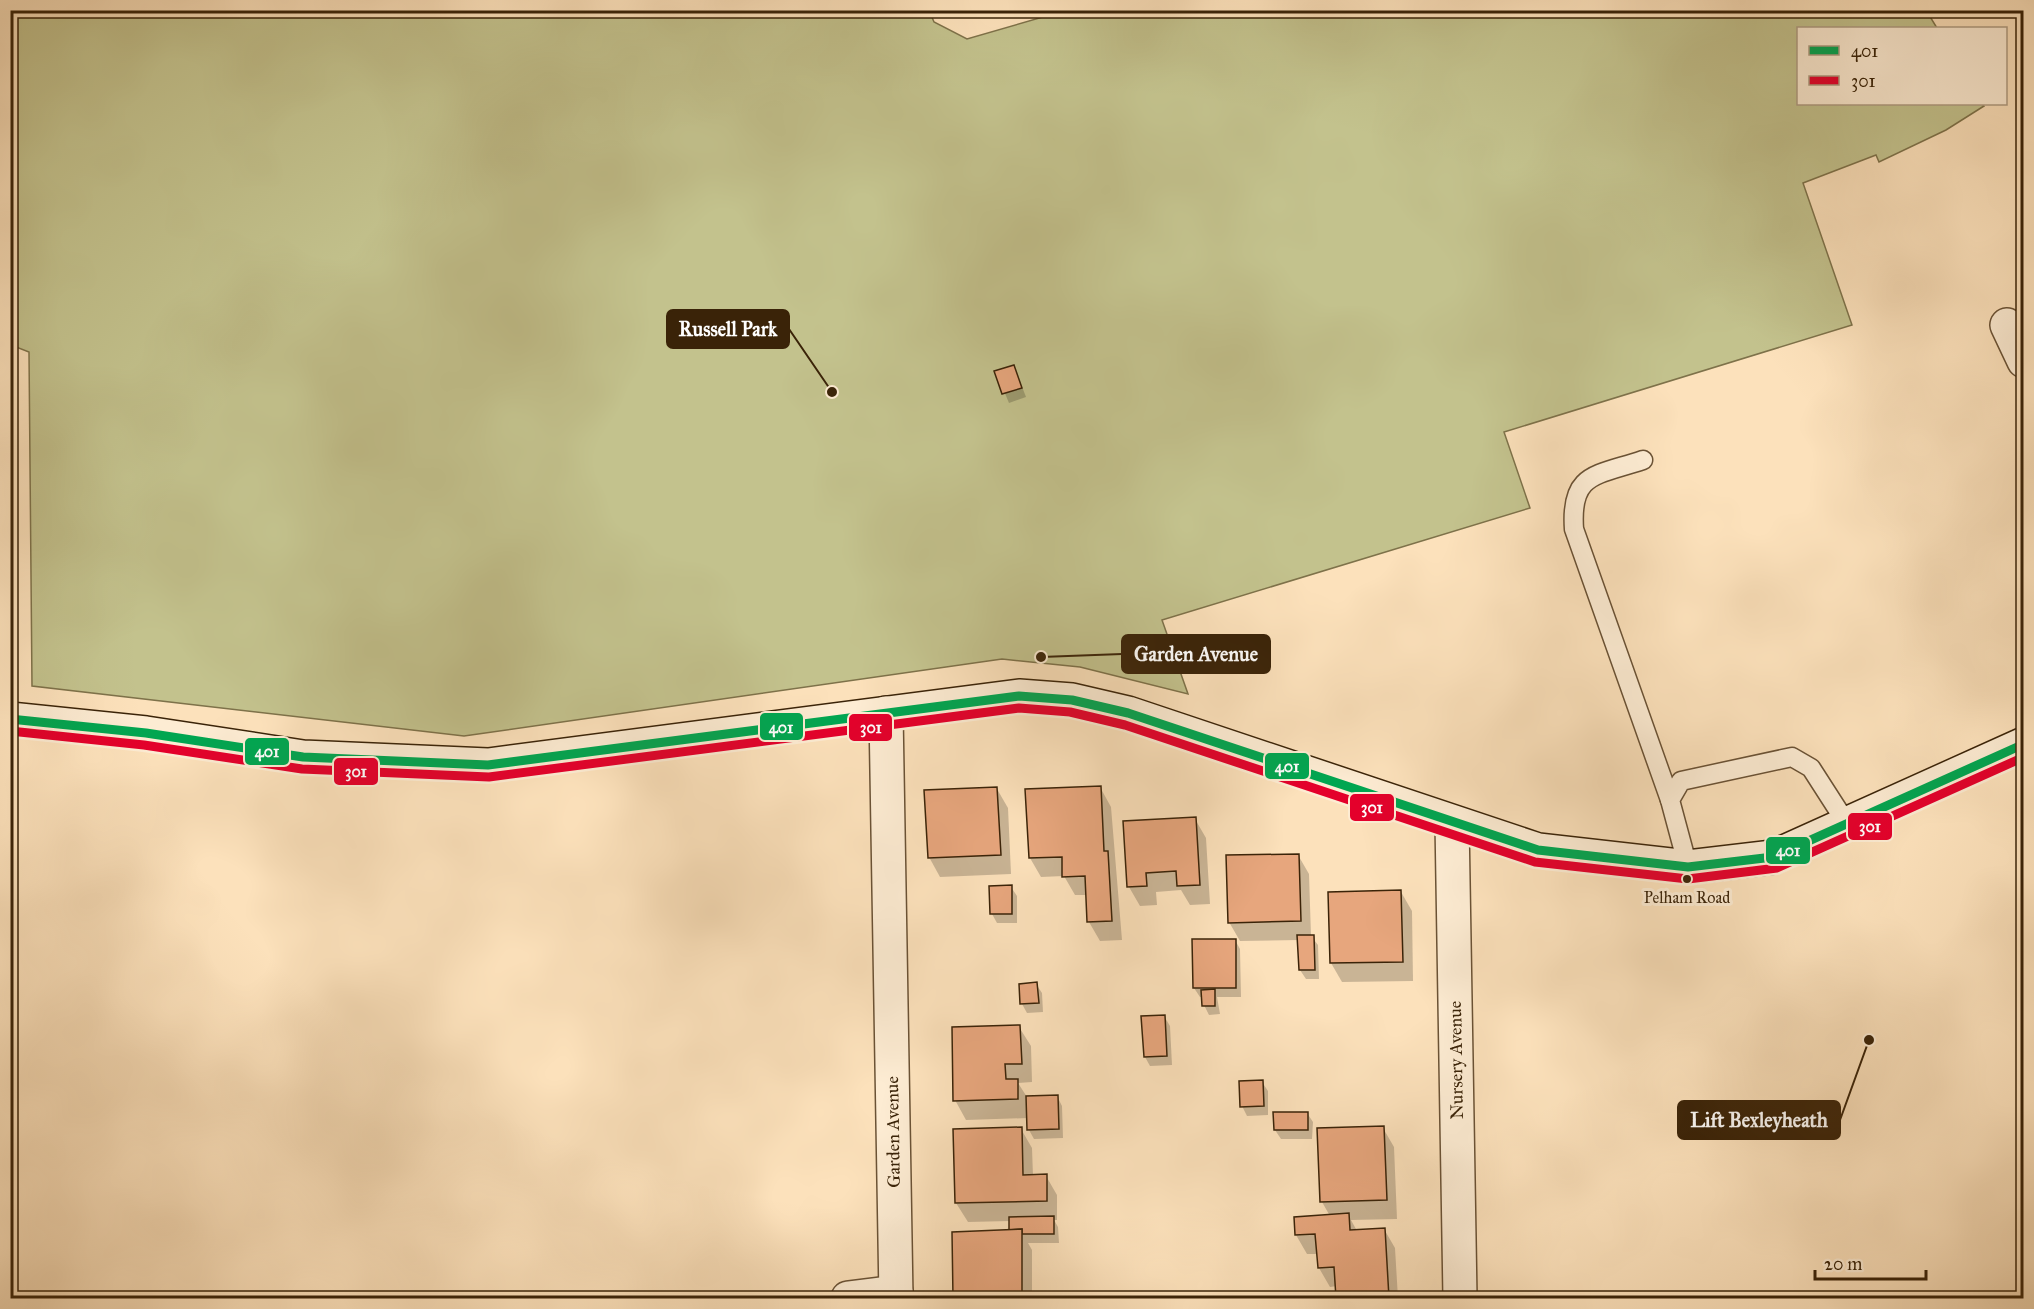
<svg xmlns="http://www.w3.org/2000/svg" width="2034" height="1309" font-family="'IM FELL Great Primer',serif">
	<rect width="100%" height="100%" fill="#fce1bb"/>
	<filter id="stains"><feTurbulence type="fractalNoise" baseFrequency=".00333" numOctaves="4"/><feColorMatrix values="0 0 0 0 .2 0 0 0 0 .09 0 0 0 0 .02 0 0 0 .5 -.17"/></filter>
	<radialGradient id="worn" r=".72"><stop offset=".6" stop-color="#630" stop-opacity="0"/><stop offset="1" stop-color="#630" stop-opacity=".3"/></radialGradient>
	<!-- green -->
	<path fill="#c3c28d" stroke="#7e724a" stroke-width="1.5" d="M929 10 934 22 967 39 1067 10H1926L1937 28H1798V104H1982L1984 106 1946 130 1879 162 1876 155 1803 183 1852 325 1504 432 1530 508 1162 620 1188 694 1080 667 1002 659 464 736 32 686 29 352 11 345V11Z"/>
	<!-- shadow -->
	<g fill="#0003">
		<path d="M1014 366 1026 397 1009 403 996 372Z"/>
		<path d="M1100 787 1111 807 1122 940 1100 941 1089 922 1087 895H1075L1064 876 1041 877 1030 858Z"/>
		<path d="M997 789 1008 808 1011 874 940 877 929 857Z"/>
		<path d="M1195 819 1206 838 1210 904 1190 905 1181 890 1156 892 1157 905 1140 906 1129 887 1125 823Z"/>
		<path d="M1298 855 1309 874 1311 936 1318 945 1319 979H1306L1300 970 1299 940 1240 941 1229 922Z"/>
		<path d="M1011 887 1017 896V923H997L992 914Z"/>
		<path d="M1401 892 1412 911 1413 981 1342 982 1331 963Z"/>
		<path d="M1235 940 1240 949 1241 997H1217L1220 1014 1209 1015 1204 1005 1203 997H1200L1194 988Z"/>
		<path d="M1036 984 1042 993 1043 1012 1027 1013 1022 1004Z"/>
		<path d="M1164 1016 1170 1026 1172 1065 1150 1066 1145 1057Z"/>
		<path d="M1019 1027 1031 1046 1032 1082 1018 1083 1027 1097 1057 1096 1062 1106 1063 1138 1034 1139 1029 1130 1028 1118 966 1120 955 1100Z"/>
		<path d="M1262 1082 1268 1091V1115L1247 1116 1242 1106Z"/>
		<path d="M1307 1113 1313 1122 1312 1139H1281L1275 1130V1114Z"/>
		<path d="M1383 1128 1394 1147 1397 1219 1351 1220 1357 1231 1384 1229 1395 1248 1398 1298H1337V1286L1330 1287 1319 1268 1318 1254H1307L1296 1235V1218L1330 1216 1322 1202 1319 1130Z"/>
		<path d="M1021 1129 1032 1148 1033 1176H1046L1057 1195V1220H1054L1058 1227 1059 1243H1028L1032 1250V1298H955L953 1233 1011 1231 1010 1221 968 1222 956 1203Z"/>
	</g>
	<!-- building -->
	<g fill="#e7a67d" stroke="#3a2308" stroke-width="1.5">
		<path d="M1014 365 1022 388 1002 394 994 371Z"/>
		<path d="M1101 786 1104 851H1108L1112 921 1087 922 1085 876 1062 877V857L1029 858 1025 789Z"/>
		<path d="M997 787 1001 855 928 858 924 790Z"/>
		<path d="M1196 817 1200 885 1177 886 1176 871 1146 873 1147 886 1127 887 1123 821Z"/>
		<path d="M1299 854 1301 921 1228 923 1226 855Z"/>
		<path d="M1012 885V914H990L989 886Z"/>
		<path d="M1401 890 1403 962 1330 963 1328 892Z"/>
		<path d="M1297 935H1314L1315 970H1299Z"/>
		<path d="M1192 939H1236V988H1193Z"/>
		<path d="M1037 982 1039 1003 1020 1004 1019 984Z"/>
		<path d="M1215 989V1006H1202L1201 990Z"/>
		<path d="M1165 1015 1167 1056 1144 1057 1141 1016Z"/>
		<path d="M1020 1025 1022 1064H1005L1006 1079H1018V1099L953 1101 952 1027Z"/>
		<path d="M1263 1080 1264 1106 1240 1107 1239 1081Z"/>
		<path d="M1058 1095 1059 1129 1027 1130 1026 1096Z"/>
		<path d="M1273 1112H1308V1130H1274Z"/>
		<path d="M1384 1126 1387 1200 1320 1202 1317 1128Z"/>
		<path d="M1022 1127 1023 1175 1047 1174V1201L955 1203 953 1129Z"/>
		<path d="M1349 1213 1350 1230 1385 1228 1389 1298H1336L1334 1267 1318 1268 1315 1234 1295 1235 1294 1217Z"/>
		<path d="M1054 1216V1234H1022V1229L1009 1230V1217Z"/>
		<path d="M1022 1229V1298H953L952 1232Z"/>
	</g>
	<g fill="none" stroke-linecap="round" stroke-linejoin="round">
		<!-- lane casing -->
		<g stroke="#6a5235" stroke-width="21">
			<g id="lane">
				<path d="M1643 460C1596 476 1570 472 1574 529L1670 800"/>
				<path d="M1688 867 1670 800 1681 781 1792 757 1811 768 1847 824"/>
			</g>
		</g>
		<!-- street casing -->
		<g stroke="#6a5235" stroke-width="36">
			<g id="street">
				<path d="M2007 325 2024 361"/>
				<path d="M886 713 896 1298"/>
				<path d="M1452 822 1460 1298"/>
				<path d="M848 1298 896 1292"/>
			</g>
		</g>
		<!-- secondary casing -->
		<g stroke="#3a2308" stroke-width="36">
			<path id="secondary" d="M10 719 146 733 303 757 488 765 1019 696 1072 700 1128 713 1538 850 1688 867 1773 857 2024 744"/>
		</g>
		<!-- lane -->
		<use href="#lane" stroke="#fdecd3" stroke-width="18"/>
		<!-- street -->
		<use href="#street" stroke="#fdecd3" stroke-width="33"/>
		<!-- secondary -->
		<use href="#secondary" stroke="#fdecd3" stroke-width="33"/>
		<!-- bus-1 casing -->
		<g stroke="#fdecd3" stroke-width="14">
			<path id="bus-1" d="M10 719 146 733 303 757 488 765 1019 696 1072 700 1128 713 1538 850 1688 867 1773 857 2024 744"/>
		</g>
		<!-- bus-2 casing -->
		<g stroke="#fdecd3" stroke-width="14">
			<path id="bus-2" d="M10 731 144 745 302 769 489 777 1019 708 1070 712 1125 725 1535 862 1688 879 1777 868 2024 757"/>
		</g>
		<!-- bus-1 -->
		<use href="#bus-1" stroke="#00a651" stroke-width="9"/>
		<!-- bus-2 -->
		<use href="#bus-2" stroke="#e4002b" stroke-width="9"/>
	</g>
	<!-- markers -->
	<circle fill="#3a2308" stroke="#fdecd3" stroke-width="2" cx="1687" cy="879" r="5"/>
	<g text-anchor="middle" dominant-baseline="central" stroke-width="6" stroke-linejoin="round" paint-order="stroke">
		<!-- bus labels -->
		<g font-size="16" fill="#3a2308" stroke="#fdecd3">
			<text x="1687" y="897">Pelham Road</text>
		</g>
		<!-- street labels -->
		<g font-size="18" fill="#3a2308" stroke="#fdecd3">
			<text transform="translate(1456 1060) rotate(-91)">Nursery Avenue</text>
			<text transform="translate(893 1132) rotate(-91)">Garden Avenue</text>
		</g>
	</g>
	<!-- callouts -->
	<path fill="none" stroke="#3a2308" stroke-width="2" d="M832 392L789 329M1041 657L1122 654M1869 1040L1840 1120"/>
	<g fill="#3a2308" stroke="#fdecd3" stroke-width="2">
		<circle cx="832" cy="392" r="6"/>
		<circle cx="1041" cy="657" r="6"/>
		<circle cx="1869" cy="1040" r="6"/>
	</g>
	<g fill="#3a2308" stroke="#3a2308" stroke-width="2">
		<rect x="667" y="310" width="122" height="38" rx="6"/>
		<rect x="1122" y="635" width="148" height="38" rx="6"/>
		<rect x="1678" y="1101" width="162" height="38" rx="6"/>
	</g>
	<g font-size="20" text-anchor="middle" font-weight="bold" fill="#fff">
		<text x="728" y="336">Russell Park</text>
		<text x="1196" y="661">Garden Avenue</text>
		<text x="1759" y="1127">Lift Bexleyheath</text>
	</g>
	<g stroke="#fdecd3" stroke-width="2">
		<rect x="759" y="712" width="45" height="29" rx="6" fill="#00a651"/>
		<rect x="848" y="713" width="45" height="29" rx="6" fill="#e4002b"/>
		<rect x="244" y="737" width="46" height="29" rx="6" fill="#00a651"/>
		<rect x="1264" y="752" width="46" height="28" rx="6" fill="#00a651"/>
		<rect x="333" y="757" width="46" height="29" rx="6" fill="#e4002b"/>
		<rect x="1349" y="793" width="46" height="29" rx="6" fill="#e4002b"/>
		<rect x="1847" y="812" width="46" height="29" rx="6" fill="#e4002b"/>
		<rect x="1765" y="836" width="46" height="29" rx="6" fill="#00a651"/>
	</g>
	<g font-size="16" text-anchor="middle" font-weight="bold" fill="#fff">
		<text x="781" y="733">401</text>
		<text x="871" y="733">301</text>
		<text x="267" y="757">401</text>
		<text x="1287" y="772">401</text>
		<text x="356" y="777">301</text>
		<text x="1372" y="813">301</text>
		<text x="1870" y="832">301</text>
		<text x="1788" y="856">401</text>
	</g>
	<!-- margin -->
	<rect width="2034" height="1309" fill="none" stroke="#fce1bb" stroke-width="36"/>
	<rect x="12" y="12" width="2010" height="1285" fill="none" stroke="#3a2308" stroke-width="3"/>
	<rect x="18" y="18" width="1998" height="1273" fill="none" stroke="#3a2308" stroke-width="1.5"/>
	<!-- legend -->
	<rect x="1797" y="27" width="210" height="78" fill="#fdecd3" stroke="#af9c82" stroke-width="1.5"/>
	<rect x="1809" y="46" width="30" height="9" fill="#00a651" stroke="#af9c82" stroke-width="1.5"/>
	<text x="1851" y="57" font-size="18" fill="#3a2308">401</text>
	<rect x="1809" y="76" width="30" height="9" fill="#e4002b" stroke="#af9c82" stroke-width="1.5"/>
	<text x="1851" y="87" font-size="18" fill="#3a2308">301</text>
	<!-- scale -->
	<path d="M1815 1270v9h111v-9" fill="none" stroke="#3a2308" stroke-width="3"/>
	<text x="1824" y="1270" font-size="18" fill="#3a2308" stroke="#fdecd3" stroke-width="4.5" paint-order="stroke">20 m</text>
	<rect width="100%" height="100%" filter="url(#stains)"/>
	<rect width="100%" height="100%" fill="url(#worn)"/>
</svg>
